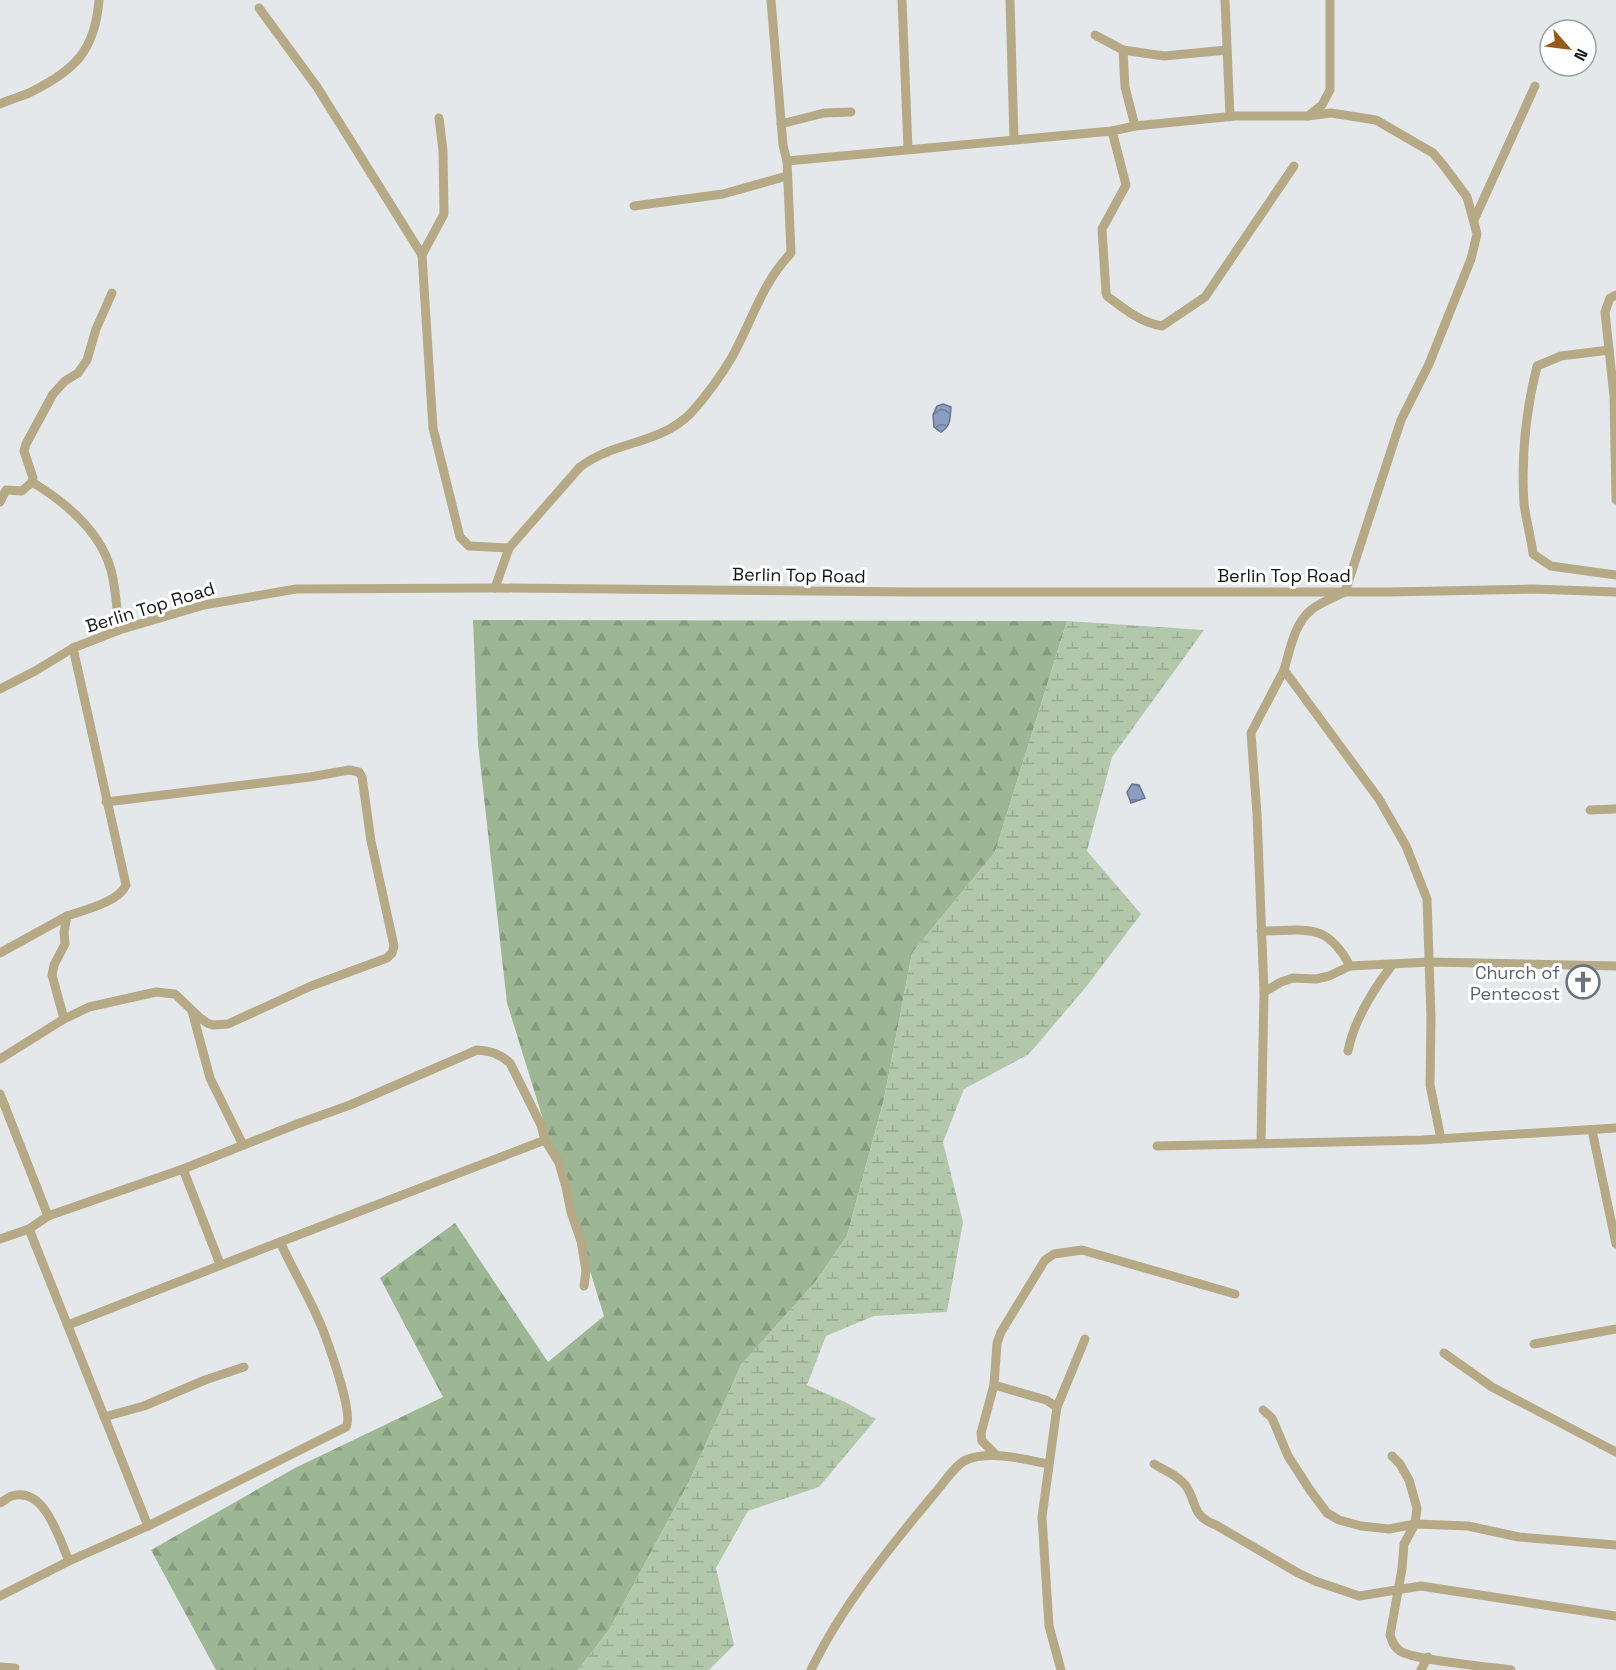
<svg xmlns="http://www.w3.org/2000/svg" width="1616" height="1670" font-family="'Space Grotesk',sans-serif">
	<defs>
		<pattern id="forest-firs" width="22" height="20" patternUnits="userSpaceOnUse" patternTransform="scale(1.5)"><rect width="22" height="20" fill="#9db693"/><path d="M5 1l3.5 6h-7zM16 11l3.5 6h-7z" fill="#869c7e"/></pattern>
		<pattern id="wetland-marsh" width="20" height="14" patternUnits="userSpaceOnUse" patternTransform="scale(1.5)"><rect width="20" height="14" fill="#b3c8aa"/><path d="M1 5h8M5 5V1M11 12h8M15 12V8" fill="none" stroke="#99ab91"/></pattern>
		<pattern id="water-waves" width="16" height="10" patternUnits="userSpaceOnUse" patternTransform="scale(1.5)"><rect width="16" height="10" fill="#899fc1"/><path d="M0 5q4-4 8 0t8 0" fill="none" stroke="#6f809c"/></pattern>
	</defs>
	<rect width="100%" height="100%" fill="#e5e8eb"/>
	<!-- forest -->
	<path fill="url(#forest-firs)" d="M473 620 1067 621 995 852 912 953 884 1099 847 1236 817 1280 741 1365 689 1482 609 1630 578 1670H216L151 1550 295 1468 443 1397 380 1278 455 1223 548 1362 604 1316 507 1003 478 744Z"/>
	<!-- wetland -->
	<path fill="url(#wetland-marsh)" d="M1067 621 1204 630 1112 757 1087 851 1141 914 1086 987 1029 1054 964 1089 943 1142 963 1222 947 1312 874 1316 826 1336 807 1385 845 1402 876 1419 819 1487 748 1511 716 1568 734 1645 709 1670H578L609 1630 689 1482 741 1365 817 1280 847 1236 884 1099 912 953 995 852Z"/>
	<!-- water -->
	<g fill="url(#water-waves)" stroke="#66758d" stroke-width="1.5">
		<path d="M943 404 951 407C950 418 951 426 941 432L934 427 933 415 937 406Z"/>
		<path d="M1132 784 1139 785 1145 798 1131 803 1127 792Z"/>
	</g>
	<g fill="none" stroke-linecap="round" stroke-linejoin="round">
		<!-- minor -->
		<g stroke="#b6a985" stroke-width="9">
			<path d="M902 0 908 149"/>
			<path d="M1010 0 1014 140"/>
			<path d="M1225 0 1230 117"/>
			<path d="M259 8 317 87 422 255"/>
			<path d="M1095 35 1123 50 1164 56 1227 50"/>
			<path d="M1123 50 1125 87 1135 126"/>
			<path d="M0 104C10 99 21 97 31 92 75 70 95 51 99 0"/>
			<path d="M439 118 443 151 444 214 422 255 433 428 460 537 469 546 509 548"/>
			<path d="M781 124 824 113 851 112"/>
			<path d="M1112 131 1126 185 1102 229 1106 293 1107 296C1123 308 1141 323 1162 326L1205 297 1294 166"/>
			<path d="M787 161 1112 131 1135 126 1235 116H1308L1322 105 1330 90V0"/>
			<path d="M634 206 723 194 787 176"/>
			<path d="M1474 220 1535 86"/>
			<path d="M1616 295 1610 298 1605 312 1614 396 1616 500"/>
			<path d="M1609 350 1561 356 1537 366C1526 410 1521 458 1524 504 1526 520 1531 537 1533 554L1551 566 1616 575"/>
			<path d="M32 482C65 502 100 530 111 570 116 589 117 610 119 630"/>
			<path d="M0 502 6 490 22 491 32 482 33 478 24 451 26 444 53 394 65 381 78 373 87 360 96 329 112 293"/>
			<path d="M495 588 509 548 580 467C615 440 658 446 691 413 706 396 721 376 732 357 752 321 762 283 791 253L787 161 783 145 771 0"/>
			<path d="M1284 670C1290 650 1294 624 1311 610 1321 602 1335 597 1345 592L1401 420 1429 364 1471 259 1477 234 1467 197 1444 166 1433 153 1376 120 1331 113 1308 116"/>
			<path d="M0 689 35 671 73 648 119 630 204 605 296 589 495 588 912 592H1388L1533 589 1616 592"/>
			<path d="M1590 810 1616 809"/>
			<path d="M1261 931C1306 931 1326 921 1350 966L1329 976 1316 979 1293 978 1281 982 1264 992"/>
			<path d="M0 953 67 916"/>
			<path d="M1350 966 1430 962 1616 966"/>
			<path d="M192 1011 210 1078 243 1145"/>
			<path d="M64 1019 52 975 54 965 65 944 64 932 67 916C84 910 119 902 126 885L73 648"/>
			<path d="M1348 1051C1354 1020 1373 990 1392 965"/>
			<path d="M0 1059 64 1019 89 1007 156 992 175 994 199 1017 207 1023 213 1025 228 1024 311 986 387 958 392 953 394 946 371 841 362 777 359 772 349 770 310 777 106 802"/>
			<path d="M0 1094 48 1216 29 1229"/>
			<path d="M1592 1130 1616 1244"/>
			<path d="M1261 1143 1264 992 1257 814 1251 733 1284 670 1379 799 1406 846 1427 899 1431 1018 1430 1085 1441 1139"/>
			<path d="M1157 1146 1422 1140 1616 1128"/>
			<path d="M183 1169 220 1264"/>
			<path d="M48 1216 183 1169 297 1124 350 1105 477 1050C491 1051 500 1054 510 1063L541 1125 545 1140 559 1163 566 1187 571 1212 581 1241 586 1271 584 1286"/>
			<path d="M0 1239 29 1229 148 1526"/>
			<path d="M68 1325 280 1242"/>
			<path d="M1534 1344 1616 1329"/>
			<path d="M1444 1353 1492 1387 1616 1452"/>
			<path d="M994 1385 981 1433 982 1441 996 1455"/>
			<path d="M1057 1407 1046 1400 994 1385 997 1343 1001 1332 1045 1260 1054 1254 1082 1250 1235 1294"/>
			<path d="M1263 1410 1272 1418 1288 1456 1310 1490 1327 1513 1339 1520 1361 1526 1389 1529 1415 1524 1468 1526 1519 1537 1616 1545"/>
			<path d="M104 1417 144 1406 205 1380 244 1367"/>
			<path d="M1392 1456 1400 1464 1409 1480 1417 1508 1415 1524 1404 1544 1402 1569 1390 1635C1392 1641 1394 1647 1400 1651 1413 1660 1490 1667 1511 1670"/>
			<path d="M1154 1464C1164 1470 1179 1476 1186 1486 1198 1504 1191 1516 1216 1525L1298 1573 1315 1581 1359 1596 1421 1586 1616 1616"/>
			<path d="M0 1503C4 1501 8 1497 12 1496 45 1486 59 1539 69 1561"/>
			<path d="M0 1596 69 1561 148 1526 346 1427C354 1414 329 1346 323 1330 311 1300 294 1272 280 1242L545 1140"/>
			<path d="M0 1667 15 1668"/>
			<path d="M811 1670C842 1606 889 1548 935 1493 942 1485 956 1464 966 1460 989 1450 1024 1459 1048 1464"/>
			<path d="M1061 1670 1049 1626 1042 1517 1057 1407 1085 1339"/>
			<path d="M1421 1670 1428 1657"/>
		</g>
	</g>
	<!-- icons -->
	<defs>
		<g id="church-ring" transform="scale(1.725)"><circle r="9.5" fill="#fff" stroke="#6b7280" stroke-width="1.5"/><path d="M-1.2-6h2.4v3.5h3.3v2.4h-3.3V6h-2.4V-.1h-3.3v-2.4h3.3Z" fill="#6b7280"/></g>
	</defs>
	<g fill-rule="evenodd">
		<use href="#church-ring" x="1583" y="982"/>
	</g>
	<g text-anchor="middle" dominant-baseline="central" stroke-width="6" stroke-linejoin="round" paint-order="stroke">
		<!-- street labels -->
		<g font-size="18" fill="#131415" stroke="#fff">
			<text transform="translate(799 575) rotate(1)">Berlin Top Road</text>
			<text x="1284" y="575">Berlin Top Road</text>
			<text transform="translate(150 607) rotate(-17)">Berlin Top Road</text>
		</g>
		<!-- worship labels -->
		<g font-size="18" fill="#5b616d" stroke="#fff" text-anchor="end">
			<text x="1560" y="972">Church of<tspan x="1560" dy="21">Pentecost</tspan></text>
		</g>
	</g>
	<!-- north arrow -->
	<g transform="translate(1568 48) rotate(118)"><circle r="28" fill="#ffffff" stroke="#a1a1a1" stroke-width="1.5"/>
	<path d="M0-4.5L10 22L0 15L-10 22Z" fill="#965a1b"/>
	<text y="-9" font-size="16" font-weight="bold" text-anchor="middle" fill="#131415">N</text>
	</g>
</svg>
